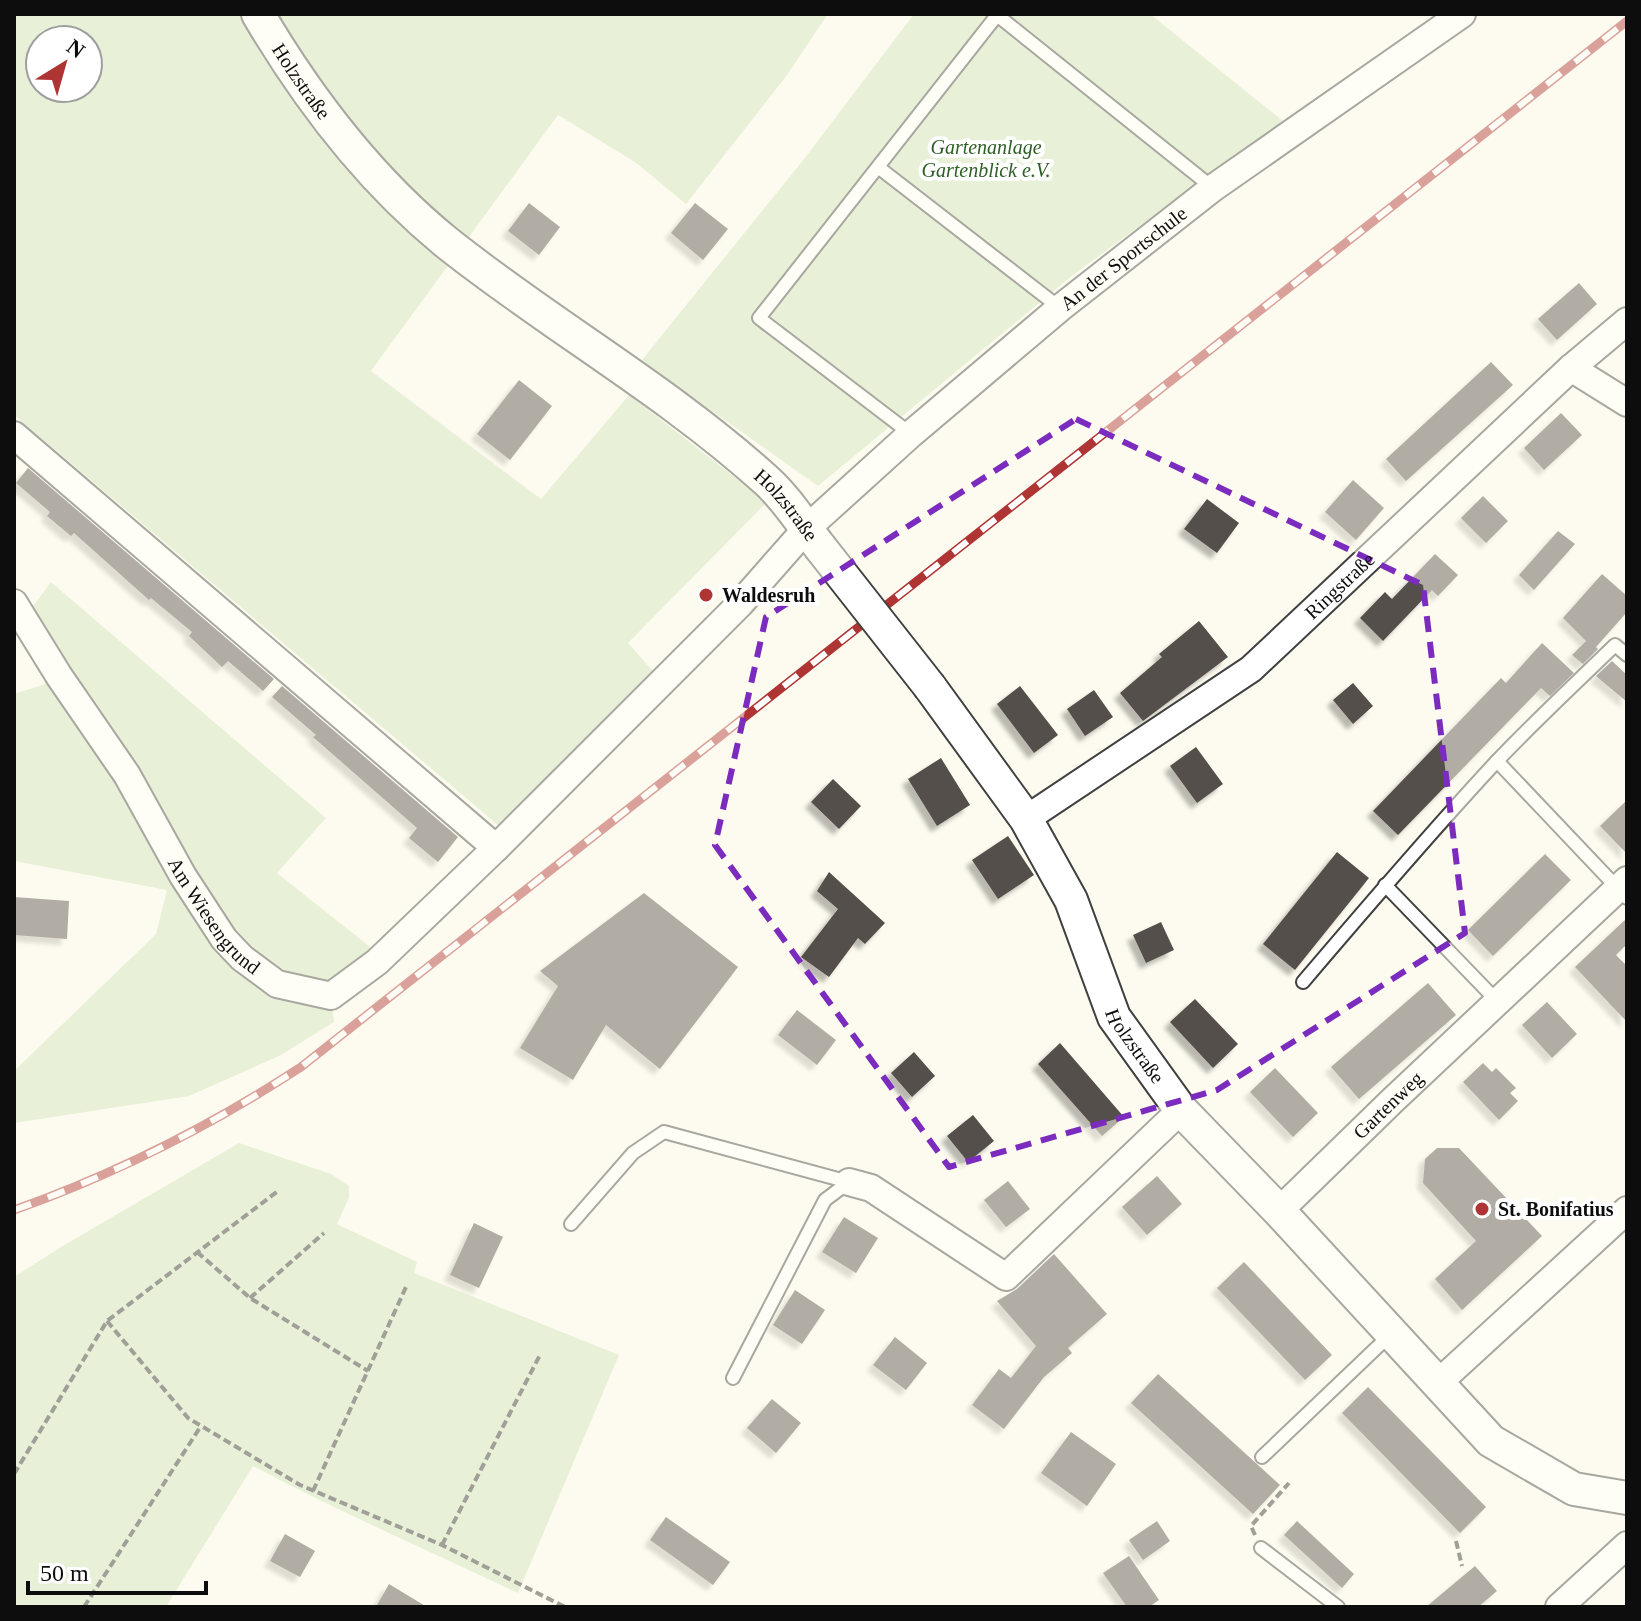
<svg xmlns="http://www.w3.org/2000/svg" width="1641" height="1621" font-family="'Times New Roman',serif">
	<defs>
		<filter id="shadow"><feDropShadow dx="-6" dy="6" stdDeviation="2" flood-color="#0004"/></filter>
	</defs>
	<rect width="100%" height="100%" fill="#fdfbef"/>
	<!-- green -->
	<g fill="#cfe4bc" fill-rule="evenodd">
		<path d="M14 14H828L787 75 686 204 635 162 558 115 371 371 541 499 629 395 749 488 765 504 628 643 660 679 499 826 14 415ZM40 40H88V88H40Z"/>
		<path d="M914 14H1150L1283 121 1073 275 818 486 641 361 804 159Z"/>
		<path d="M51 582 326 818 277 873 374 950 330 982 334 1022 281 1055 189 1096 14 1123V1071L156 934 167 890 14 861V694L45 684 30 610Z"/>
		<path d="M239 1143 331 1174 349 1186V1198L337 1224 417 1262 414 1273 619 1355 518 1593C429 1551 339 1512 253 1466L166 1607H14V1277L61 1247Z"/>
	</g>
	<!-- building -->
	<g fill="#554f4b" filter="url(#shadow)">
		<path d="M529 203 560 227 539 255 508 231Z"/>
		<path d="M695 203 728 229 703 260 671 233Z"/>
		<path d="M1579 283 1597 304 1557 340 1538 319Z"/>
		<path d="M1491 362 1513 385 1406 481 1386 459Z"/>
		<path d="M519 380 552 406 510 460 477 434Z"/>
		<path d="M1561 413 1582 435 1544 470 1524 448Z"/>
		<path d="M28 468 274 679 263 691 228 661 222 667 189 636 192 632 151 598 149 600 74 533 71 536 47 516 50 512 16 483Z"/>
		<path d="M1353 480 1384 508 1356 540 1325 512Z"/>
		<path d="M1483 496 1508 521 1486 543 1461 518Z"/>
		<path d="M1207 499 1239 523 1217 553 1184 529Z"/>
		<path d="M1558 531 1575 544 1534 590 1519 575Z"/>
		<path d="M1435 554 1458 575 1438 596 1432 590 1383 641 1360 618 1385 592 1392 599Z"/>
		<path d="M1602 574 1627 596V612L1596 647 1598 649 1583 664 1572 655 1586 641 1563 618Z"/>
		<path d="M1199 621 1228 657 1143 721 1120 693 1162 657 1159 654Z"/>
		<path d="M1542 643 1574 673 1550 696 1541 688 1398 835 1373 811 1501 678 1506 683Z"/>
		<path d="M1612 661 1627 675V702L1596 676Z"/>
		<path d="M1353 683 1373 706 1353 724 1333 700Z"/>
		<path d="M282 686 458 837 438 862 409 838 417 828 313 737 316 735 272 697Z"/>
		<path d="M1020 686 1058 735 1034 753 997 704Z"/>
		<path d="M1094 690 1113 717 1085 736 1067 709Z"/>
		<path d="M1196 747 1223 784 1197 803 1170 766Z"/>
		<path d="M941 758 970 805 937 826 908 779Z"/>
		<path d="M833 779 861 806 839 829 811 802Z"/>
		<path d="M1627 800V854L1600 826Z"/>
		<path d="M1008 836 1034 875 998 899 972 860Z"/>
		<path d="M1337 852 1369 878 1295 970 1263 944Z"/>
		<path d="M1545 854 1571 880 1493 956 1468 930Z"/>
		<path d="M829 872 885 923 865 944 858 938 829 977 801 957 838 909 817 891Z"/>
		<path d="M644 893 738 967 660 1069 606 1025 573 1080 520 1048 558 986 540 971Z"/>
		<path d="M14 897 69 901 67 939 14 935Z"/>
		<path d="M1627 918V944L1616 955 1627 966V1022L1575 967Z"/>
		<path d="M1161 922 1174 950 1146 963 1133 935Z"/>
		<path d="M1428 983 1456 1015 1359 1099 1331 1067Z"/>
		<path d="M1195 999 1238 1044 1213 1068 1170 1022Z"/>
		<path d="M1547 1002 1577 1034 1552 1058 1522 1025Z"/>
		<path d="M797 1010 836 1040 817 1065 778 1035Z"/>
		<path d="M1060 1043 1124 1117 1102 1136 1038 1064Z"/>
		<path d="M914 1052 935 1076 912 1097 891 1073Z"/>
		<path d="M1483 1063 1492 1072 1496 1068 1516 1088 1510 1093 1518 1101 1499 1120 1463 1082Z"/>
		<path d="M1275 1068 1318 1113 1293 1137 1250 1092Z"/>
		<path d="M973 1115 994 1141 968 1162 947 1136Z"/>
		<path d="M1437 1148H1459L1542 1236 1462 1310 1435 1279 1476 1241 1423 1183 1425 1159Z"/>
		<path d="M1157 1176 1182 1204 1147 1235 1122 1207Z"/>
		<path d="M1008 1181 1030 1209 1006 1227 984 1200Z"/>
		<path d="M844 1217 878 1238 856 1273 822 1252Z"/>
		<path d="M474 1223 503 1237 479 1288 450 1275Z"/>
		<path d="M1054 1254 1107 1314 1068 1348 1072 1353 1044 1377 1004 1429 972 1405 999 1369 1011 1378 1036 1346 997 1301 1017 1289Z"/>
		<path d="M1244 1262 1332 1355 1305 1380 1217 1288Z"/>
		<path d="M795 1290 825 1310 802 1344 773 1325Z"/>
		<path d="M895 1337 927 1363 906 1390 873 1365Z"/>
		<path d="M1158 1374 1280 1485 1253 1514 1131 1403Z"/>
		<path d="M1368 1387 1486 1507 1460 1533 1342 1413Z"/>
		<path d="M772 1399 801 1423 776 1453 747 1428Z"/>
		<path d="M1071 1432 1116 1464 1087 1506 1041 1473Z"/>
		<path d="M666 1517 730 1562 713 1585 650 1540Z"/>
		<path d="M1157 1521 1170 1541 1143 1560 1129 1540Z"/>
		<path d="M1297 1521 1354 1574 1342 1588 1284 1535Z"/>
		<path d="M285 1534 315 1551 300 1577 270 1561Z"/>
		<path d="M1129 1556 1159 1600 1149 1607H1127L1103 1573Z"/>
		<path d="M1475 1566 1497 1591 1478 1607H1426Z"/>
		<path d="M389 1584 427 1607H376Z"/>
	</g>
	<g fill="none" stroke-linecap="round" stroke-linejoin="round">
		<!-- service casing -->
		<g stroke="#404040" stroke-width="16">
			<g id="service">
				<path d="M997 15 1213 188"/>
				<path d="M878 167 1060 308"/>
				<path d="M911 434 759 318 998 14"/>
				<path d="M1497 761 1627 898"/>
				<path d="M1385 885 1498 1002"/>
				<path d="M1303 982C1366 908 1430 833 1497 761 1535 721 1576 683 1615 645L1627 655"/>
				<path d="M571 1224 633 1153 664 1132 849 1182"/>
				<path d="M733 1378 825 1200 849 1182"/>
				<path d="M1262 1457 1390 1335"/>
				<path d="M1261 1548 1338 1607"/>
			</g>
		</g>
		<!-- minor casing -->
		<g stroke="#404040" stroke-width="30">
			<g id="minor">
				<path d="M1571 368 1627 403"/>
				<path d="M14 435 496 848"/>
				<path id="s1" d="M14 603 59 676 127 775 183 876 224 939 242 958 277 984 331 996 377 962 496 848 740 604 806 529 911 434 1060 308 1213 188 1462 14"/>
				<path id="s2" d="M1026 819 1251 669 1571 368 1627 321"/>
				<path d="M849 1182 871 1188 1006 1277 1181 1110"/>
				<path id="s3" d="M1279 1211 1393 1100 1627 880"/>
				<path d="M1437 1384 1627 1210"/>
				<path d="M1559 1607 1627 1545"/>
			</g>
		</g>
		<!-- tertiary casing -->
		<g stroke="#404040" stroke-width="36">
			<g id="tertiary">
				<path id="s4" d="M258 14C308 99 369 179 446 242 550 325 668 391 767 481 787 499 803 525 820 547"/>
				<path id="s5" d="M930 687 1026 819 1071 900 1114 1017 1181 1110 1279 1211 1491 1441 1574 1489 1627 1498"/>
			</g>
		</g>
		<!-- path -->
		<g stroke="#2f2f2f" stroke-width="4" stroke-dasharray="8 4" stroke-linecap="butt">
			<path d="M197 1252 250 1298 368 1371"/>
			<path d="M250 1298 324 1233"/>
			<path d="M107 1321 188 1418 300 1485 442 1545 565 1607"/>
			<path d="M14 1474 107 1321 278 1191"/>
			<path d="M313 1491 406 1287"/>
			<path d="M1255 1535 1251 1526 1289 1483"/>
			<path d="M1456 1541 1462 1566"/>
			<path d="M442 1545 541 1353"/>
			<path d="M84 1607 201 1426"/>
		</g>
		<!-- service -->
		<use href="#service" stroke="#fff" stroke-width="12"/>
		<!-- minor -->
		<use href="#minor" stroke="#fff" stroke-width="26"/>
		<!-- tertiary -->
		<use href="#tertiary" stroke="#fff" stroke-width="32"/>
		<!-- rail casing -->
		<g stroke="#af3434" stroke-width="9">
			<path id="rail" d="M14 1210C118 1173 209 1127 301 1067L1627 21"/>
		</g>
		<!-- rail -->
		<use href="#rail" stroke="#fff" stroke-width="6" stroke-dasharray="18" stroke-linecap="butt"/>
		<!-- tertiary-bridge casing -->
		<g stroke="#404040" stroke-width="36" stroke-linecap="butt">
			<path id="tertiary-bridge" d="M820 547 930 687"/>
		</g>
		<!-- tertiary-bridge -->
		<use href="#tertiary-bridge" stroke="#fff" stroke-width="32"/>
	</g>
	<!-- marked area -->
	<path d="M0 0H1641V1621H0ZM1076 419 1423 585 1465 933 1217 1090 949 1167 715 845 766 617Z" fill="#fdfbef" fill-opacity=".55" fill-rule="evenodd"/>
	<path fill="none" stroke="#7b2cbf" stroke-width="6" stroke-dasharray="16 10" stroke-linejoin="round" d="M1076 419 1423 585 1465 933 1217 1090 949 1167 715 845 766 617Z"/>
	<!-- markers -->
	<g fill="#af3434" stroke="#fff" stroke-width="3">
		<circle cx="706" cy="595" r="8"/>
		<circle cx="1482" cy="1209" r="8"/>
	</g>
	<g text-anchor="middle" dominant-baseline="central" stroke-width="8" stroke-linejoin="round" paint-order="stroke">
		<!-- street labels -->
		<g font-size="20" fill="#0d0d0d" stroke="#fff">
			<text stroke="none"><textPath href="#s4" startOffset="80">Holzstraße</textPath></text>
			<text stroke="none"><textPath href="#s1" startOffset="1606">An der Sportschule</textPath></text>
			<text stroke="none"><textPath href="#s4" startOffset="728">Holzstraße</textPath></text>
			<text stroke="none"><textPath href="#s2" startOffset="392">Ringstraße</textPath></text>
			<text stroke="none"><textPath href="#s1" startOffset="372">Am Wiesengrund</textPath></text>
			<text stroke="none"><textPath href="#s5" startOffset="416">Holzstraße</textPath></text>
			<text stroke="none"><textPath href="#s3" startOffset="152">Gartenweg</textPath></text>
		</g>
		<!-- park labels -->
		<g font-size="20" font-style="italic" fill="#2d5e24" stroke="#fff">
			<text x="986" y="147">Gartenanlage<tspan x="986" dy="23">Gartenblick e.V.</tspan></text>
		</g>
		<!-- poi labels -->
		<g font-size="20" font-weight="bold" fill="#0d0d0d" stroke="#fff" text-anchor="start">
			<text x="722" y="595">Waldesruh</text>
			<text x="1498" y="1209">St. Bonifatius</text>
		</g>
	</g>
	<!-- border -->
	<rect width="1641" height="1621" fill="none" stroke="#0d0d0d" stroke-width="32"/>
	<!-- north arrow -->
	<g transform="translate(64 64) rotate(37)"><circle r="38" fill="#ffffff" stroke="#9e9e9e" stroke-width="2"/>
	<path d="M0-6L14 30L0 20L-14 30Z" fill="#af3434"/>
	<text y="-12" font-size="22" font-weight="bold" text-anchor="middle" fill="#0d0d0d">N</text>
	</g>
	<!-- scale -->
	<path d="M28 1581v12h178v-12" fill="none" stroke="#0d0d0d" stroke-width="4"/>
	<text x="40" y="1581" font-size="24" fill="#0d0d0d" stroke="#ffffff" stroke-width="6" paint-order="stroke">50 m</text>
</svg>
